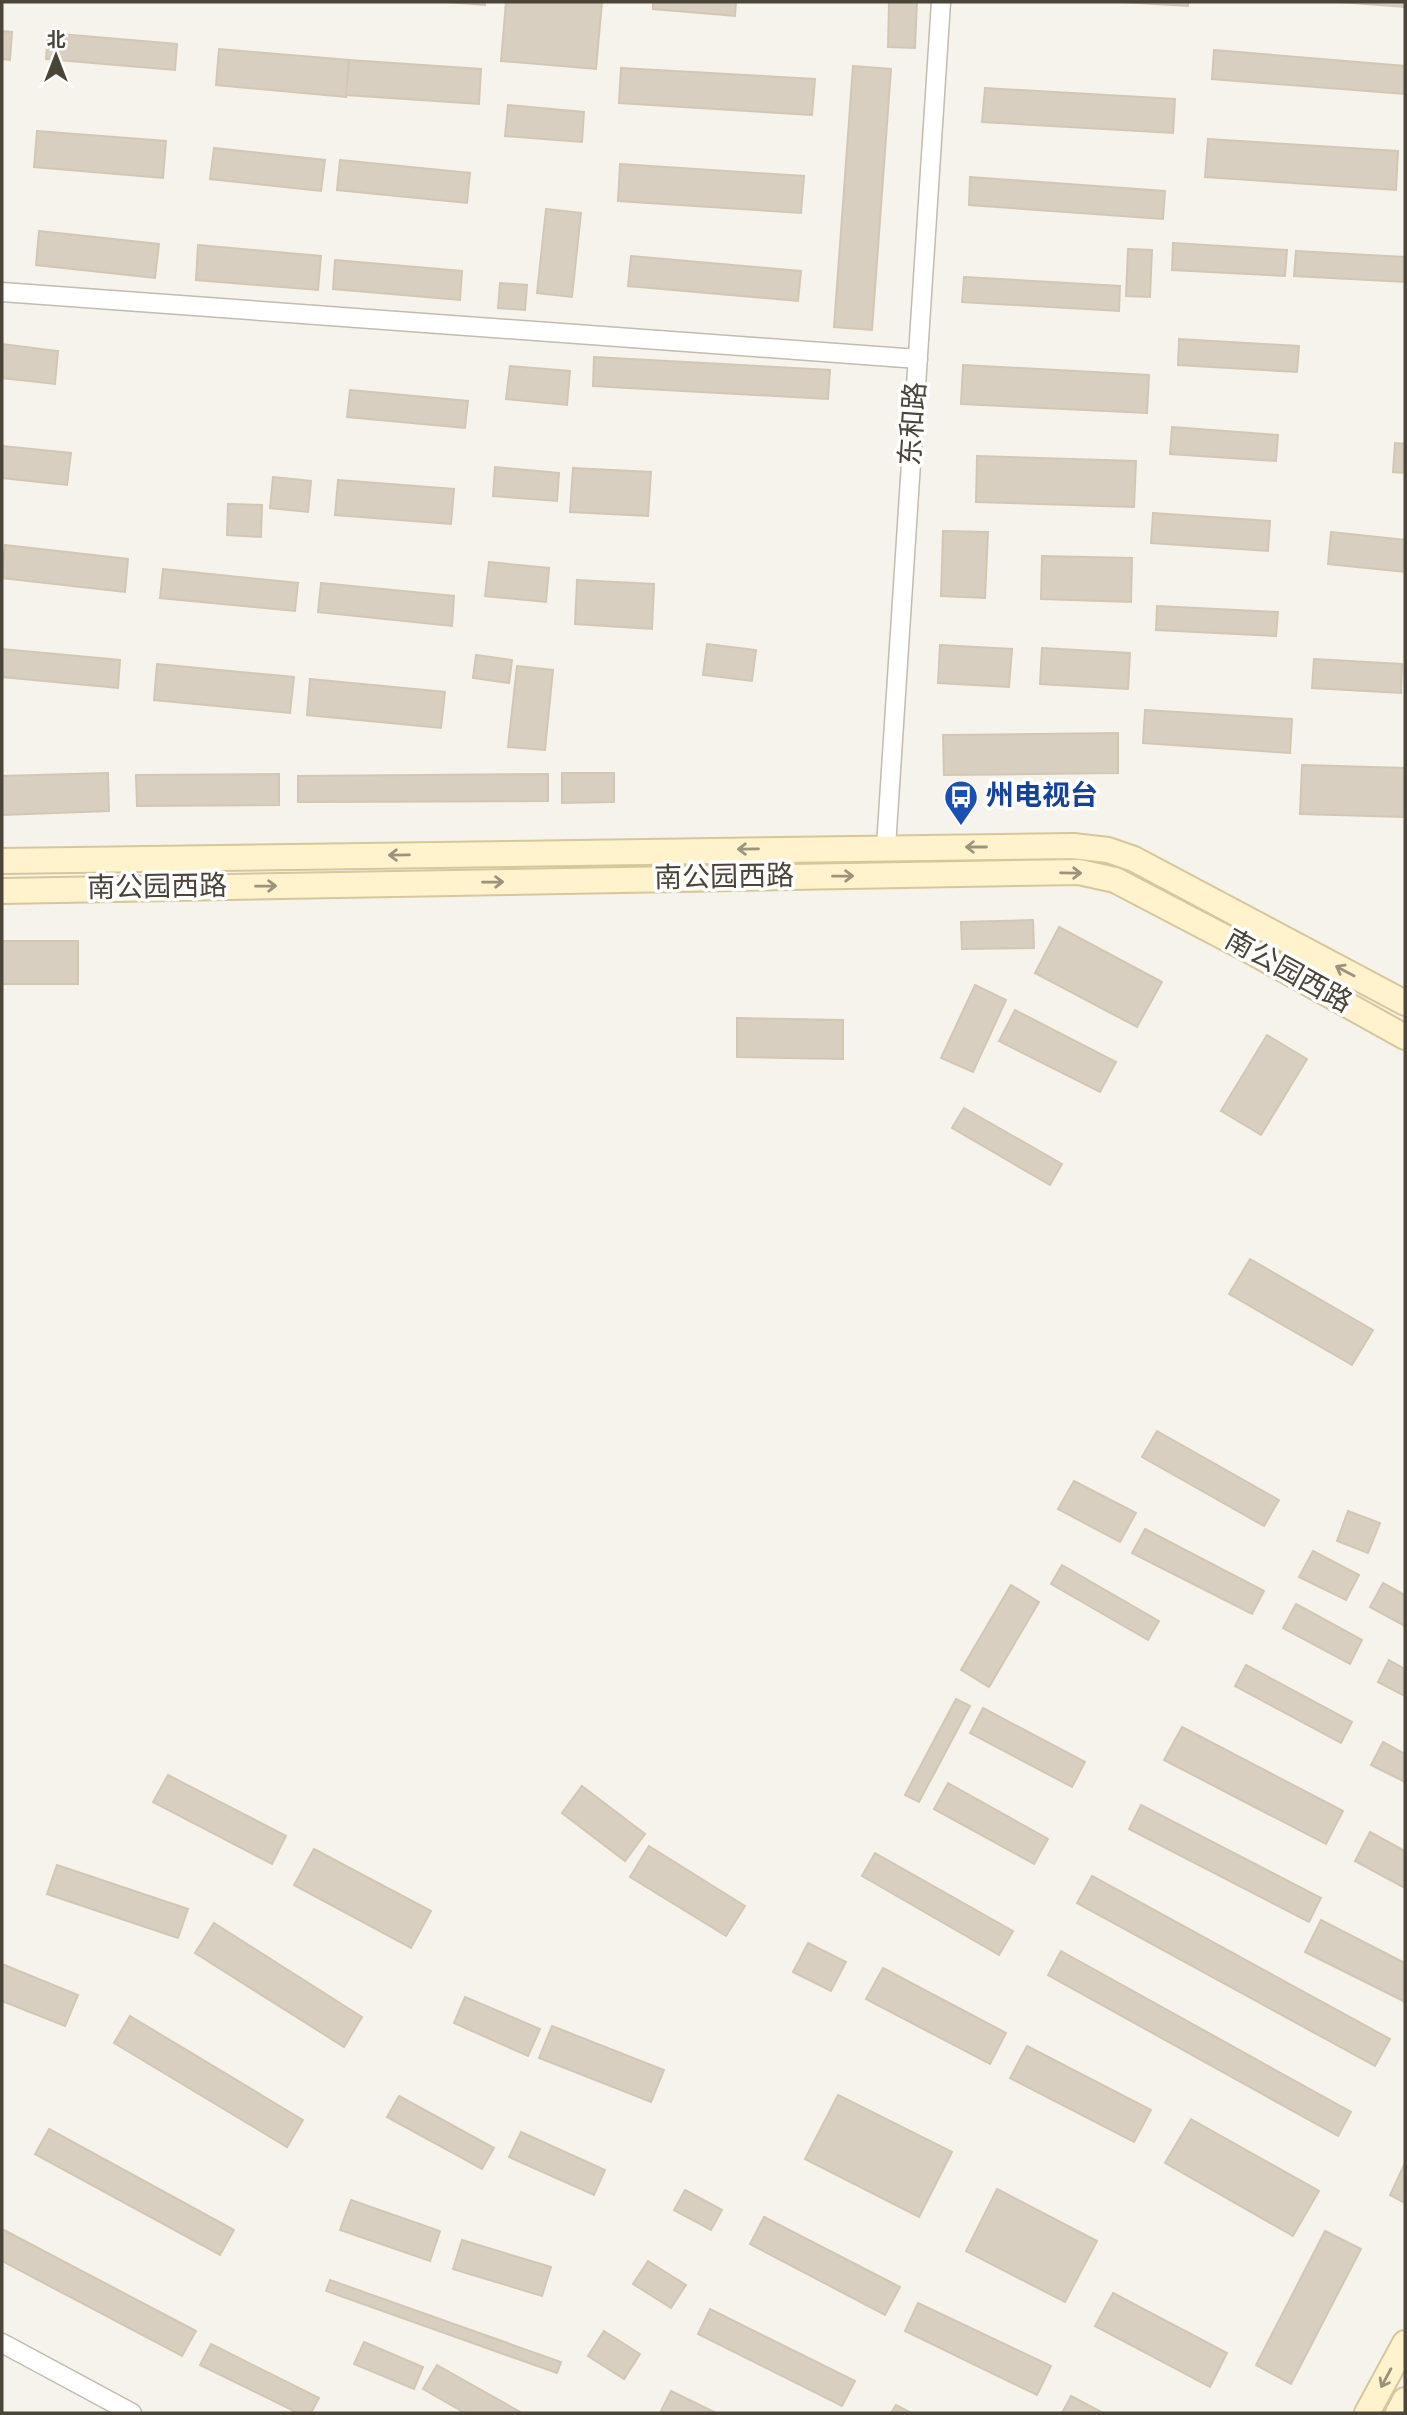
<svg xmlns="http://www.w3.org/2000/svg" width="1407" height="2415" font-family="'Alegreya Sans','Noto Sans SC',sans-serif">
	<rect width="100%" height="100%" fill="#f6f3ec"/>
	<!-- building -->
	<g fill="#d8cfc1" stroke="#d3c7b4" stroke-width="2">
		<path d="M445 2H485V5Z"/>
		<path d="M506 2H602L596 69 501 61Z"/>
		<path d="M653 2H736L735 16 653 9Z"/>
		<path d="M889 2H917L915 48 888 47Z"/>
		<path d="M1121 2H1188V6Z"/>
		<path d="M1339 2H1405V7Z"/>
		<path d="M2 31 12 32 10 60 2 59Z"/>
		<path d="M48 33 177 44 175 70 46 59Z"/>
		<path d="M219 49 349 60 346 97 216 85Z"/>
		<path d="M1214 50 1405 66V94L1212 79Z"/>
		<path d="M349 60 481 69 479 104 346 95Z"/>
		<path d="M853 66 891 69 872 330 834 327Z"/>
		<path d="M621 68 815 79 812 115 619 103Z"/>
		<path d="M985 88 1175 99 1173 133 982 122Z"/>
		<path d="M508 105 584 112 582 142 505 136Z"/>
		<path d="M37 131 166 141 163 178 34 167Z"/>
		<path d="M1208 139 1398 151 1396 190 1205 177Z"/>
		<path d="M214 148 325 160 321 191 210 179Z"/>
		<path d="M340 160 470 173 467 203 337 190Z"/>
		<path d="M620 164 804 176 801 213 618 201Z"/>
		<path d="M970 177 1165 191 1163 219 969 205Z"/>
		<path d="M546 209 581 213 572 297 537 293Z"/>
		<path d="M39 231 159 244 155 278 36 265Z"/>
		<path d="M1173 243 1287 250 1285 276 1172 270Z"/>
		<path d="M198 245 321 256 318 290 196 280Z"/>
		<path d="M1128 249 1152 250 1150 297 1126 296Z"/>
		<path d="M1296 251 1405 257V282L1294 276Z"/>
		<path d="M631 256 801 271 798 301 628 286Z"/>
		<path d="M335 260 462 271 460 300 333 289Z"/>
		<path d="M964 277 1120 286 1119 311 962 302Z"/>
		<path d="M500 283 527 285 525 310 498 308Z"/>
		<path d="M1179 339 1299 346 1297 372 1178 365Z"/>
		<path d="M2 344 58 351 55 384 2 378Z"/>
		<path d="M594 357 830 370 828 399 593 386Z"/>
		<path d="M963 365 1149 375 1147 413 961 404Z"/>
		<path d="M510 366 570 371 567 405 506 399Z"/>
		<path d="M350 390 468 401 465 428 347 417Z"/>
		<path d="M1172 427 1278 435 1276 461 1170 454Z"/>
		<path d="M1395 443 1405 444V473L1393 472Z"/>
		<path d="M2 446 71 453 67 485 2 478Z"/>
		<path d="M977 456 1136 461 1134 507 976 502Z"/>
		<path d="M495 467 559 473 557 501 493 496Z"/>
		<path d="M573 468 651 472 648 516 570 512Z"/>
		<path d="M273 477 311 481 308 512 270 508Z"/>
		<path d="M338 480 454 489 451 524 335 515Z"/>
		<path d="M228 504 262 505 261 537 227 535Z"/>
		<path d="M1153 513 1270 521 1268 551 1151 543Z"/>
		<path d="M943 531 988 532 985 598 941 596Z"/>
		<path d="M1331 532 1405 540V572L1328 564Z"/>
		<path d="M5 545 128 559 125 592 2 578Z"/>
		<path d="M1042 556 1132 558 1131 602 1041 599Z"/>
		<path d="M489 562 549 568 546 602 485 596Z"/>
		<path d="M163 569 298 583 295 611 160 598Z"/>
		<path d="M577 580 654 584 652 629 575 624Z"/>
		<path d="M321 583 454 596 452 626 318 612Z"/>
		<path d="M1157 606 1278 612 1276 636 1156 630Z"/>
		<path d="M707 644 756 650 752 681 703 675Z"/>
		<path d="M940 645 1012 649 1009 687 938 683Z"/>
		<path d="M1042 648 1130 653 1128 689 1040 684Z"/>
		<path d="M2 649 120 660 118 688 2 677Z"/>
		<path d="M476 655 512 660 509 683 473 678Z"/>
		<path d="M1314 659 1402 664 1401 693 1312 688Z"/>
		<path d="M157 664 294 677 290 713 154 700Z"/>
		<path d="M517 666 553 670 545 750 508 747Z"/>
		<path d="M310 679 445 692 441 728 307 715Z"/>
		<path d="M1145 710 1292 719 1290 753 1143 743Z"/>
		<path d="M1118 733V773L944 775 943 735Z"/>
		<path d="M1302 765 1405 768V817L1300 814Z"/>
		<path d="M108 773 109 811 2 815V776Z"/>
		<path d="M562 773H614V802L562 803Z"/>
		<path d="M279 774V805L137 806 136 775Z"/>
		<path d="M548 774V801L298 802V776Z"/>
		<path d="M1033 920 1034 948 962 949 961 922Z"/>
		<path d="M1059 927 1162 982 1137 1027 1035 973Z"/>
		<rect x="2" y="941" width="76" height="43"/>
		<path d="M975 985 1006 1000 973 1072 941 1058Z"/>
		<path d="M1015 1010 1116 1062 1100 1092 999 1041Z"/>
		<path d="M737 1018 843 1020V1059L737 1057Z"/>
		<path d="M1267 1035 1307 1059 1261 1135 1221 1111Z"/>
		<path d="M964 1108 1062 1164 1050 1185 952 1128Z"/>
		<path d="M1250 1259 1373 1330 1352 1365 1229 1294Z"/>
		<path d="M1157 1431 1279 1500 1264 1526 1142 1457Z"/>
		<path d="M1074 1481 1136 1513 1120 1542 1058 1509Z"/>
		<path d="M1348 1511 1380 1523 1368 1553 1337 1541Z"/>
		<path d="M1145 1529 1264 1591 1252 1614 1132 1553Z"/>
		<path d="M1313 1551 1359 1575 1346 1600 1299 1577Z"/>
		<path d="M1062 1565 1159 1621 1148 1640 1051 1584Z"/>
		<path d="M1383 1583 1405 1595V1626L1370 1607Z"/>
		<path d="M1011 1585 1039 1602 989 1687 961 1670Z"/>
		<path d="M1296 1604 1362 1640 1350 1664 1283 1628Z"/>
		<path d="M1389 1660 1405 1669V1696L1378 1682Z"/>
		<path d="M1246 1665 1352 1722 1341 1743 1235 1686Z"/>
		<path d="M956 1699 970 1706 919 1802 905 1795Z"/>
		<path d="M983 1708 1085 1762 1072 1787 970 1733Z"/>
		<path d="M1182 1727 1343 1811 1326 1844 1164 1760Z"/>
		<path d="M1383 1742 1405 1754V1782L1371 1765Z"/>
		<path d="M168 1775 286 1836 272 1864 153 1802Z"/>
		<path d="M948 1783 1048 1839 1034 1864 934 1809Z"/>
		<path d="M582 1786 645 1834 625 1861 562 1813Z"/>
		<path d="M1141 1805 1321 1898 1309 1922 1129 1829Z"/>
		<path d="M1370 1832 1405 1851V1888L1355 1861Z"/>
		<path d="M649 1846 745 1906 726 1936 630 1877Z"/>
		<path d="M314 1849 431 1911 411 1948 294 1885Z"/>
		<path d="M875 1853 1013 1931 999 1955 862 1876Z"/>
		<path d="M57 1865 188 1909 178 1938 47 1894Z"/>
		<path d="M1092 1876 1390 2039 1375 2066 1077 1903Z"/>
		<path d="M1321 1920 1405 1963V2002L1305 1952Z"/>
		<path d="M214 1923 362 2017 344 2047 195 1953Z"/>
		<path d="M808 1943 846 1962 831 1991 793 1972Z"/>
		<path d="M1061 1951 1351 2112 1338 2136 1048 1975Z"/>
		<path d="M2 1964 78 1995 65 2026 2 2001Z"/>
		<path d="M883 1968 1006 2033 990 2064 866 1999Z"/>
		<path d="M465 1997 540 2029 528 2056 454 2023Z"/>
		<path d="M130 2016 303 2120 287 2147 114 2043Z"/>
		<path d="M552 2026 664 2070 651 2102 539 2058Z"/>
		<path d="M1027 2046 1151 2110 1134 2142 1010 2078Z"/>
		<path d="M838 2095 952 2152 919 2217 805 2159Z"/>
		<path d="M399 2096 494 2148 482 2169 387 2117Z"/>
		<path d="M1191 2119 1319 2191 1293 2236 1165 2163Z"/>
		<path d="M49 2129 234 2230 220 2255 35 2154Z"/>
		<path d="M521 2132 605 2170 594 2195 509 2157Z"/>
		<path d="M1405 2163V2203L1390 2195Z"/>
		<path d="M997 2189 1097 2241 1065 2302 966 2251Z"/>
		<path d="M685 2190 722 2210 711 2230 674 2210Z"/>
		<path d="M351 2200 440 2231 430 2261 340 2230Z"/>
		<path d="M764 2217 900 2287 885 2315 750 2244Z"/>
		<path d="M2 2229 196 2331 182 2356 2 2261Z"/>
		<path d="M1325 2231 1361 2249 1291 2384 1256 2365Z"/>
		<path d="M462 2240 551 2267 542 2296 453 2269Z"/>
		<path d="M648 2261 686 2285 671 2308 633 2284Z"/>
		<path d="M330 2280 561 2362 557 2373 326 2291Z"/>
		<path d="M1113 2293 1227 2353 1210 2387 1095 2326Z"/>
		<path d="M918 2303 1051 2366 1037 2395 905 2331Z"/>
		<path d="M710 2309 855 2381 842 2406 698 2334Z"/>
		<path d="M604 2331 640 2354 624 2379 588 2356Z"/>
		<path d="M364 2342 423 2367 414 2389 354 2364Z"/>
		<path d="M211 2344 319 2398 311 2413H298L200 2365Z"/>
		<path d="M437 2365 522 2413H465L423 2389Z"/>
		<path d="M671 2391 716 2413H660Z"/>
		<path d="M1071 2396 1103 2413H1062Z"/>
		<path d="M896 2405 911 2413H891Z"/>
	</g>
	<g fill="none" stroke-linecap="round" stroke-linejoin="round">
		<!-- minor casing -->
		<g stroke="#c2bbae" stroke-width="21">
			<g id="minor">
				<path d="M2 292 918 359"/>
				<path d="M886 847 941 2"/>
				<path d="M2 2343 132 2413"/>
			</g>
		</g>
		<!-- secondary casing -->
		<g stroke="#d6c79b" stroke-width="28">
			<g id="secondary">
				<path d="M2 861 1073 846 1108 850 1134 859 1405 1003"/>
				<path d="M2 891 1079 872 1115 880 1245 948 1405 1037"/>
				<path d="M1367 2413 1405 2343"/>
				<path d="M1398 2413 1405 2400"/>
			</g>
		</g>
		<!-- minor -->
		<use href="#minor" stroke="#fff" stroke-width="18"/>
		<!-- secondary -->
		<use href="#secondary" stroke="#fff3cd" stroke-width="24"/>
	</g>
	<!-- one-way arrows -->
	<defs><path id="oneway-shaft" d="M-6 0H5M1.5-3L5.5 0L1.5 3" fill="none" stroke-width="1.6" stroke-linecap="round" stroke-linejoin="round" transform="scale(1.75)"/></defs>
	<g stroke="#9c937c">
		<use href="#oneway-shaft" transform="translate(976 847) rotate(180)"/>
		<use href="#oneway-shaft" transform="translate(748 849) rotate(179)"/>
		<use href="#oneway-shaft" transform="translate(399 855) rotate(179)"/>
		<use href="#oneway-shaft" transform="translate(1071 873) rotate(1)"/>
		<use href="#oneway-shaft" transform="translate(843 876) rotate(-1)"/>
		<use href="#oneway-shaft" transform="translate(493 882) rotate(-1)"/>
		<use href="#oneway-shaft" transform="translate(266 886) rotate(-1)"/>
		<use href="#oneway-shaft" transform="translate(1345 971) rotate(-152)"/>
		<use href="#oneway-shaft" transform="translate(1386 2378) rotate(118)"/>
	</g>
	<!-- icons -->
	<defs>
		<g id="bus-pin" transform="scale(1.75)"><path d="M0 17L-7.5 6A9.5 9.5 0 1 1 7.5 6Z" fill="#1a4fb4" stroke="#fff"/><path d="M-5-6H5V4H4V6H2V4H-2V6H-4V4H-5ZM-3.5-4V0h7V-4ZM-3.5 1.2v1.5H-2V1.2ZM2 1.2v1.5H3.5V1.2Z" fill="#fff"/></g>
	</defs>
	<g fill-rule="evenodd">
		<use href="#bus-pin" x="961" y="797"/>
	</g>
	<g text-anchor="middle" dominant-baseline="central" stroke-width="7" stroke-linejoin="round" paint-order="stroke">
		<!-- street labels -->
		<g font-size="28" fill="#4b4439" stroke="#fff">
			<text transform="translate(914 424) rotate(-86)">东和路</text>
			<text transform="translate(724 878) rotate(-1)">南公园西路</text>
			<text transform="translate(157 888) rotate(-1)">南公园西路</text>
			<text transform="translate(1288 972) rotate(29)">南公园西路</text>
		</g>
		<!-- transit labels -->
		<g font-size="28" font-weight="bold" fill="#164399" stroke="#fff" text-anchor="start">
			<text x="986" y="797">州电视台</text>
		</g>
	</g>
	<!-- border -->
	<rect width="1407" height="2415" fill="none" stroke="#4b4439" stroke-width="7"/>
	<!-- north arrow -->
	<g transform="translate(56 56)" stroke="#ffffff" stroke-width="5" paint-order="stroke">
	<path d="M0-5L12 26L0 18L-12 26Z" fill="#4b4439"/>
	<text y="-10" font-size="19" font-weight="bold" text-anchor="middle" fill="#4b4439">北</text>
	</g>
</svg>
